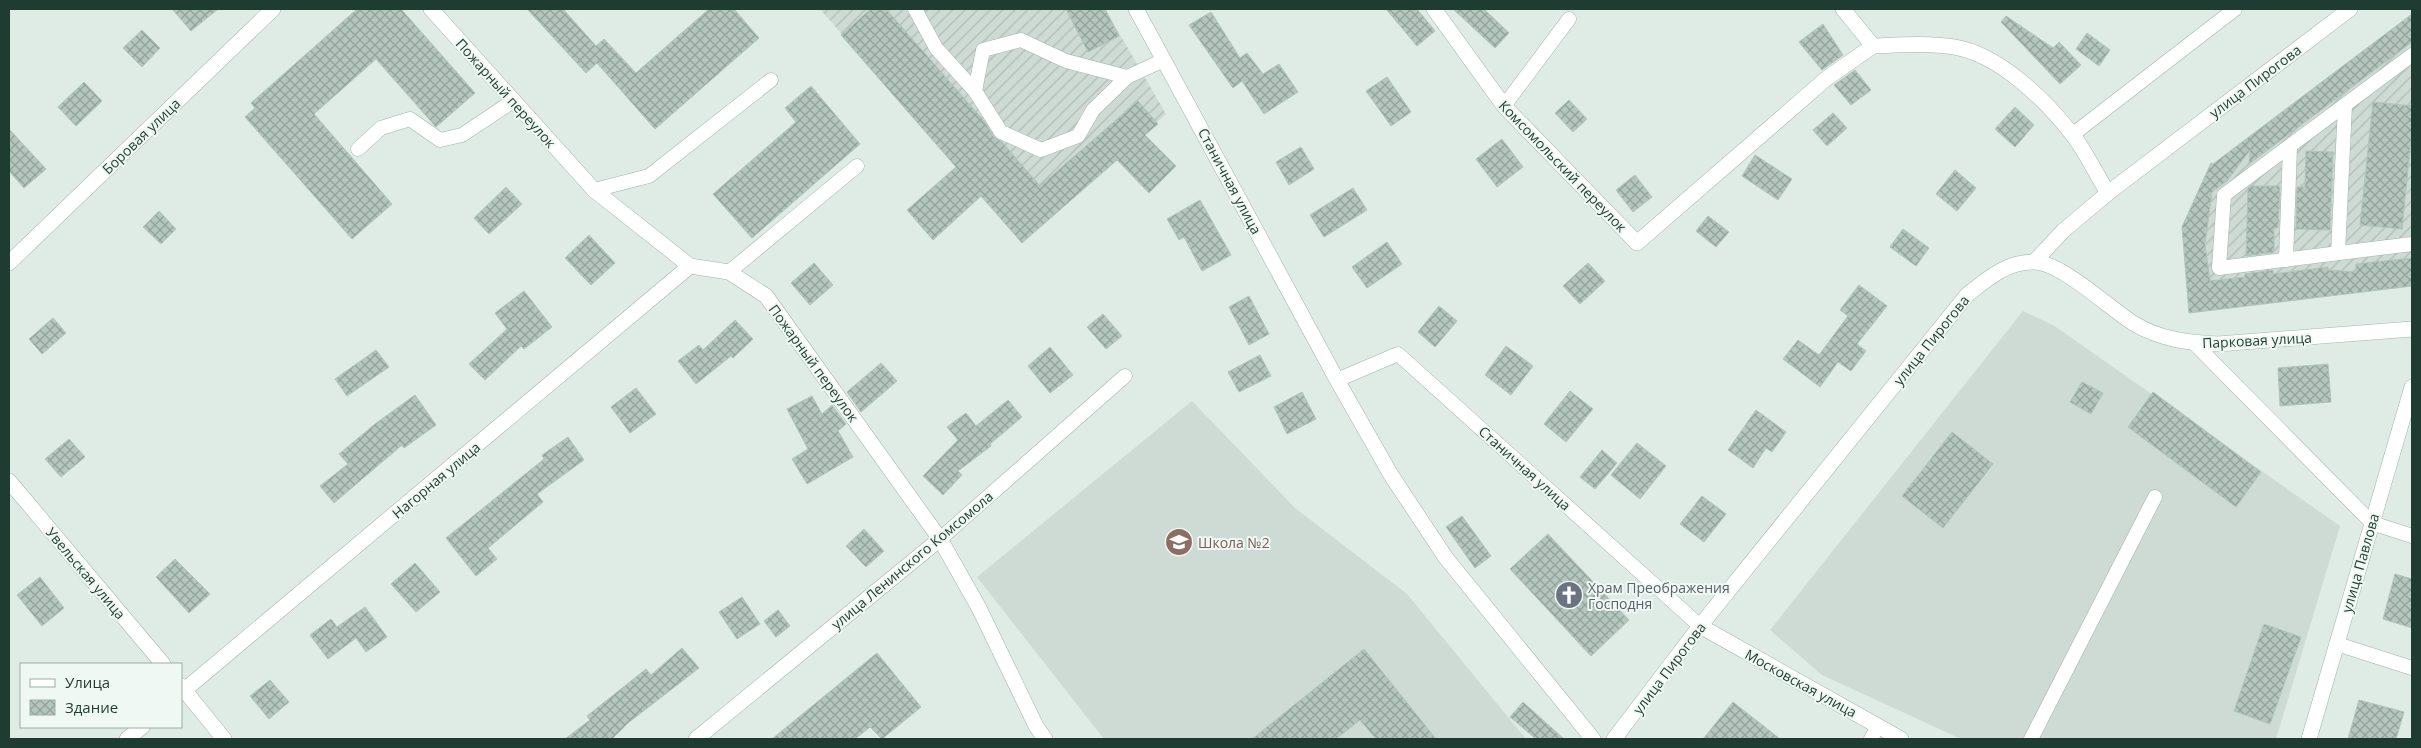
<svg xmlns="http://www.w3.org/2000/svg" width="2421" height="748" font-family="'Open Sans',sans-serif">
	<defs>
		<pattern id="industrial-furrows" width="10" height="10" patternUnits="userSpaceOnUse" patternTransform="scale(1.25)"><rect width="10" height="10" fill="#cddbd4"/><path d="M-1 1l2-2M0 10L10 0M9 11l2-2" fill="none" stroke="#b0bdb6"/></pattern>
		<pattern id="building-cross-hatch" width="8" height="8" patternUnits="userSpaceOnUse" patternTransform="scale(1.25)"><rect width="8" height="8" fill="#b4c6be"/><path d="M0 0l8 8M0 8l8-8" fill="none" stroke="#92a29b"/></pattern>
	</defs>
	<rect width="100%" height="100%" fill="#dfebe5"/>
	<!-- built -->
	<g fill="#cddbd4">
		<path d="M2023 311 2053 325 2340 526 2276 739H1961L1822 675 1770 630Z"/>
		<path d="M1192 401 1295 508 1407 594 1526 739H1104L977 577Z"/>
	</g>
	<!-- industrial -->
	<g fill="url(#industrial-furrows)">
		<path d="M820 9H1105L1166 114 1022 243Z"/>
		<path d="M2412 14V286L2189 313 2182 227 2209 167Z"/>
	</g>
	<!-- building -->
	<g fill="url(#building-cross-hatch)" stroke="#b1c5bc">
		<path d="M172 9H218L191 31Z"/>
		<path d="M357 9H401L475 93 436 127 376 59 314 114 392 204 352 239 245 117 255 108 251 103Z"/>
		<path d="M527 9H563L596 46 604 39 636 73 709 9H734L759 38 655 129 597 63 586 73Z"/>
		<path d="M871 9H886L984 121 994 137 1002 142 1040 186 1138 101 1158 124 1145 135 1176 166 1149 193 1117 160 1022 243 981 196 933 240 907 210 956 167 841 35Z"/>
		<path d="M1066 9H1105L1119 36 1088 52Z"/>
		<path d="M1386 9H1417L1435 31 1417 46Z"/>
		<path d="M1453 9H1484L1509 33 1495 48Z"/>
		<path d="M1211 12 1240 58 1247 53 1263 74 1279 64 1298 92 1264 114 1242 81 1233 88 1189 25Z"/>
		<path d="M2412 14V42L2249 164 2250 150 2227 181 2212 192 2205 244 2210 281 2245 277V274L2273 270V274L2328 267V270L2356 272V264L2412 258V286L2189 313 2182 227 2211 163 2213 164Z"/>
		<path d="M2006 16 2053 48 2059 42 2081 65 2060 84 2001 22Z"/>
		<path d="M1823 24 1843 55 1822 70 1799 42Z"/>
		<path d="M142 30 160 48 142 67 123 48Z"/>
		<path d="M2087 33 2110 50 2099 66 2076 49Z"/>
		<path d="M1855 70 1871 90 1851 105 1834 85Z"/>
		<path d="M1387 77 1411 112 1391 126 1366 91Z"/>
		<path d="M84 82 102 101 76 126 58 107Z"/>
		<path d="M811 86 860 144 752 238 713 194 796 122 785 108Z"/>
		<path d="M1569 100 1587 119 1573 132 1555 113Z"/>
		<path d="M2373 102 2412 106V130L2402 229 2360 225Z"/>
		<path d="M2015 107 2034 125 2015 147 1995 129Z"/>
		<path d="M1833 113 1847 128 1827 146 1813 130Z"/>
		<path d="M9 129 46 169 24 188 9 171Z"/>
		<path d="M1502 139 1523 167 1497 187 1476 159Z"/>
		<path d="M1301 147 1314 169 1289 185 1276 162Z"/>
		<path d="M2306 151 2333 152 2330 230 2296 229 2297 187H2305Z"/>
		<path d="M1755 155 1792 179 1778 200 1742 176Z"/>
		<path d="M1955 170 1976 188 1957 211 1936 194Z"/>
		<path d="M1635 175 1652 197 1633 212 1616 190Z"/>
		<path d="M2251 186H2280L2278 228H2274V252L2246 256 2248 188Z"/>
		<path d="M506 187 522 204 489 234 474 218Z"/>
		<path d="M1353 188 1367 210 1324 237 1310 215Z"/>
		<path d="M1200 200 1231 255 1202 271 1184 237 1179 240 1167 219Z"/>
		<path d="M159 211 176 229 161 244 143 227Z"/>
		<path d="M1708 216 1729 232 1716 247 1696 231Z"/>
		<path d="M1903 229 1929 248 1916 266 1890 247Z"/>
		<path d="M589 235 615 263 591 285 565 258Z"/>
		<path d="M1387 242 1402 264 1367 288 1352 267Z"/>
		<path d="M814 263 833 285 810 305 791 283Z"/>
		<path d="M1588 263 1605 281 1580 304 1563 286Z"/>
		<path d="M1859 285 1887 306 1857 344 1866 351 1851 371 1838 362 1820 387 1783 359 1798 340 1819 355 1848 316 1840 310Z"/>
		<path d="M524 291 552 327 524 349 521 346 485 380 469 364 507 329 495 313Z"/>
		<path d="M1249 296 1269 334 1249 345 1229 307Z"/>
		<path d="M1439 306 1457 321 1435 347 1418 332Z"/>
		<path d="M1103 314 1122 336 1106 349 1087 327Z"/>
		<path d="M53 318 66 333 42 354 29 339Z"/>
		<path d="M735 320 753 339 733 358 731 356 696 384 678 361 699 345 703 350Z"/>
		<path d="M1506 346 1533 366 1511 395 1485 375Z"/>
		<path d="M1050 347 1073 375 1050 393 1028 366Z"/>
		<path d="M376 350 389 367 347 396 335 379Z"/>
		<path d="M1260 355 1271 376 1239 392 1228 372Z"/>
		<path d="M881 363 897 381 861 412 847 392Z"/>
		<path d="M2328 364 2331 402 2280 406 2278 368Z"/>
		<path d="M2082 382 2103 393 2091 414 2070 402Z"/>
		<path d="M636 388 656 414 630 433 611 407Z"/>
		<path d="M1570 391 1593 409 1566 442 1544 424Z"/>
		<path d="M1302 392 1316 419 1287 434 1274 407Z"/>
		<path d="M2153 392 2261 472 2236 507 2128 427Z"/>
		<path d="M415 395 436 425 404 448 402 445 334 503 320 486 348 464 339 454 375 424Z"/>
		<path d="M812 396 822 414 832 405 846 424 838 431 853 457 807 484 792 459 808 449 787 409Z"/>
		<path d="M1008 400 1022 417 990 444 991 446 958 471 962 475 943 495 923 476 958 440 947 427 966 413 976 426Z"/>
		<path d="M1756 410 1786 432 1772 452 1766 448 1753 468 1728 450Z"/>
		<path d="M1952 432 1993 464 1943 528 1902 496Z"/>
		<path d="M568 437 584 460 537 494 543 502 488 548 497 559 476 576 446 538 544 459 542 455Z"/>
		<path d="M69 439 85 457 61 477 45 459Z"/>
		<path d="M1637 443 1666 466 1640 499 1611 475Z"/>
		<path d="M1602 450 1617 463 1595 489 1580 477Z"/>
		<path d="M1702 496 1726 514 1704 542 1680 524Z"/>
		<path d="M1462 516 1491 556 1475 568 1446 527Z"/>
		<path d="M864 529 884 551 866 567 846 546Z"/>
		<path d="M1548 534 1629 620 1591 656 1510 569Z"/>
		<path d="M175 559 210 594 189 613 156 577Z"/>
		<path d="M415 563 440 592 416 612 391 584Z"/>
		<path d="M2395 574 2412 579V628L2383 619Z"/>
		<path d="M40 577 64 608 42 626 17 595Z"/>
		<path d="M742 597 760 624 737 639 719 612Z"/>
		<path d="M365 607 387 637 366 652 356 638 328 659 310 635 331 619 337 627Z"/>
		<path d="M778 610 790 626 776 637 764 621Z"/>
		<path d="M2264 624 2301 637 2270 724 2234 711Z"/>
		<path d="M682 648 699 668 628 723 612 739H565L590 720 587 716 631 681 646 669 651 675Z"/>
		<path d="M1364 649 1436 739H1376L1360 720 1336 739H1252Z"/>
		<path d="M877 653 921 707 882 739 870 727 855 739H772Z"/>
		<path d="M270 680 289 702 269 719 250 696Z"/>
		<path d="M2359 700 2404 712 2396 739H2348Z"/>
		<path d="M1523 702 1564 739H1536L1510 717Z"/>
		<path d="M1733 702 1780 739H1703Z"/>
	</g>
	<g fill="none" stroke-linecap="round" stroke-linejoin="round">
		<!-- lane casing -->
		<g stroke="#a2b3ac" stroke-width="15">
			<g id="lane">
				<path d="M915 9 936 48 975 91"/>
				<path d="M2412 55 2224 195 2219 268 2412 244"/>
				<path d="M1127 77 1093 110 1078 136 1041 150 1001 132 975 91 983 50 1021 40 1066 61 1127 77 1164 60"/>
				<path d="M1504 106 1569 19"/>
				<path d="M2072 135 2235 9"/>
				<path d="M358 149 381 128 410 119 440 140 462 135 513 101"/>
				<path d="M594 190 649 176 771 80"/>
				<path d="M2338 253 2345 105"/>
				<path d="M2286 260 2290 147"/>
				<path d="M729 272 857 166"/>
				<path d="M2195 344 2372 523 2412 536"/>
				<path d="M1337 380 1398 354 1700 626"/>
				<path d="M940 539 1125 376"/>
				<path d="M2337 644 2412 668"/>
				<path d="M1871 739 1878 726"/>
				<path d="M2031 739 2155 497"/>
			</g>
		</g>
		<!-- street casing -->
		<g stroke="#a2b3ac" stroke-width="16">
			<g id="street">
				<path d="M431 9 594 190 690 266 729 272 766 296 940 539 979 608 1036 726 1045 739"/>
				<path d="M1136 9 1337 380 1391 475 1446 558 1593 739"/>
				<path d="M1434 9 1504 106 1637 243 1827 78 1873 46"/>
				<path d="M1843 9 1873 46C1900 45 1927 43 1954 47 1999 54 2045 100 2072 134 2086 152 2096 174 2108 193"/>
				<path d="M2035 261 2063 231 2108 193 2350 9"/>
				<path d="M9 263 273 9"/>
				<path d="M1700 626 1901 739"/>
				<path d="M181 693 690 266"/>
				<path d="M127 739 142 727"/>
				<path d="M696 739 940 539"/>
			</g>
		</g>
		<!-- secondary casing -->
		<g stroke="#9db8ad" stroke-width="16">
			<g id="secondary">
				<path d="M9 481 163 664"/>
				<path d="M181 686 224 739"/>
				<path d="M1614 739 1700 626 1967 295C1987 279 2006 262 2033 262 2060 261 2109 308 2133 323 2159 339 2188 343 2218 344L2412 329"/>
				<path d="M2309 739 2412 387"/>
			</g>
		</g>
		<!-- lane -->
		<use href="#lane" stroke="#fff" stroke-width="14"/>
		<!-- street -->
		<use href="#street" stroke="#fff" stroke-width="15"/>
		<!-- secondary -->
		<use href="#secondary" stroke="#fff" stroke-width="15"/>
	</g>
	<!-- icons -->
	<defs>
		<g id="school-disc" transform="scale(1.4375)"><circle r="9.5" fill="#8d6e63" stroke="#eff8f3"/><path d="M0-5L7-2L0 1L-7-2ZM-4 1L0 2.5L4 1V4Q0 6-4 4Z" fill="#fff"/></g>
		<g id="church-disc" transform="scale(1.4375)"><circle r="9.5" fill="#6b7280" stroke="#eff8f3"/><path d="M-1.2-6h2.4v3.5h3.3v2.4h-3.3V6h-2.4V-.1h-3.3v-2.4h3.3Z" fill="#fff"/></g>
	</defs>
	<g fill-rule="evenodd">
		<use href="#school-disc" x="1179" y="542"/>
		<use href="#church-disc" x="1569" y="595"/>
	</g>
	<g text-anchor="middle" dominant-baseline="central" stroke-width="4" stroke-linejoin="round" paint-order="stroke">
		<!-- street labels -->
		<g font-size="14" fill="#1f3c33" stroke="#eff8f3">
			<text transform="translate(2255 81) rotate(-37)">улица Пирогова</text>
			<text transform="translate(506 93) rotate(48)">Пожарный переулок</text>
			<text transform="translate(141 136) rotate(-44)">Боровая улица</text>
			<text transform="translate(1563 166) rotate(46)">Комсомольский переулок</text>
			<text transform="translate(1230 181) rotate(62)">Станичная улица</text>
			<text transform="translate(1931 340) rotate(-51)">улица Пирогова</text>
			<text transform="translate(2257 340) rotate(-3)">Парковая улица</text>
			<text transform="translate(814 363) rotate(54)">Пожарный переулок</text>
			<text transform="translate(1525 468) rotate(42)">Станичная улица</text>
			<text transform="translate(436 480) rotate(-40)">Нагорная улица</text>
			<text transform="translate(912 560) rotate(-40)">улица Ленинского Комсомола</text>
			<text transform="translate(2360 563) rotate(-74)">улица Павлова</text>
			<text transform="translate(86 573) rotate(50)">Увельская улица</text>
			<text transform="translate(1669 668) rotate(-53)">улица Пирогова</text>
			<text transform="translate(1801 683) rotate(29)">Московская улица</text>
		</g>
		<!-- education labels -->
		<g font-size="14" fill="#785e54" stroke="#eff8f3" text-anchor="start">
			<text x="1198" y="542">Школа №2</text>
		</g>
		<!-- worship labels -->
		<g font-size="14" fill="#5b616d" stroke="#eff8f3" text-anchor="start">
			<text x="1588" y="587">Храм Преображения<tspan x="1588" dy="16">Господня</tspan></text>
		</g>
	</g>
	<!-- border -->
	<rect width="2421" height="748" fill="none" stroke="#1f3c33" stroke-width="20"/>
	<!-- legend -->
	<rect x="20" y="663" width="162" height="65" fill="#eff8f3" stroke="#9cada6"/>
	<rect x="30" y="679" width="25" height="8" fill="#ffffff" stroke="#9cada6"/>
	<text x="65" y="688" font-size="15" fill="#1f3c33">Улица</text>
	<rect x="30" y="700" width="25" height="15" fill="url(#building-cross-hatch)" stroke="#9cada6"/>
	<text x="65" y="713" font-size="15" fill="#1f3c33">Здание</text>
</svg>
